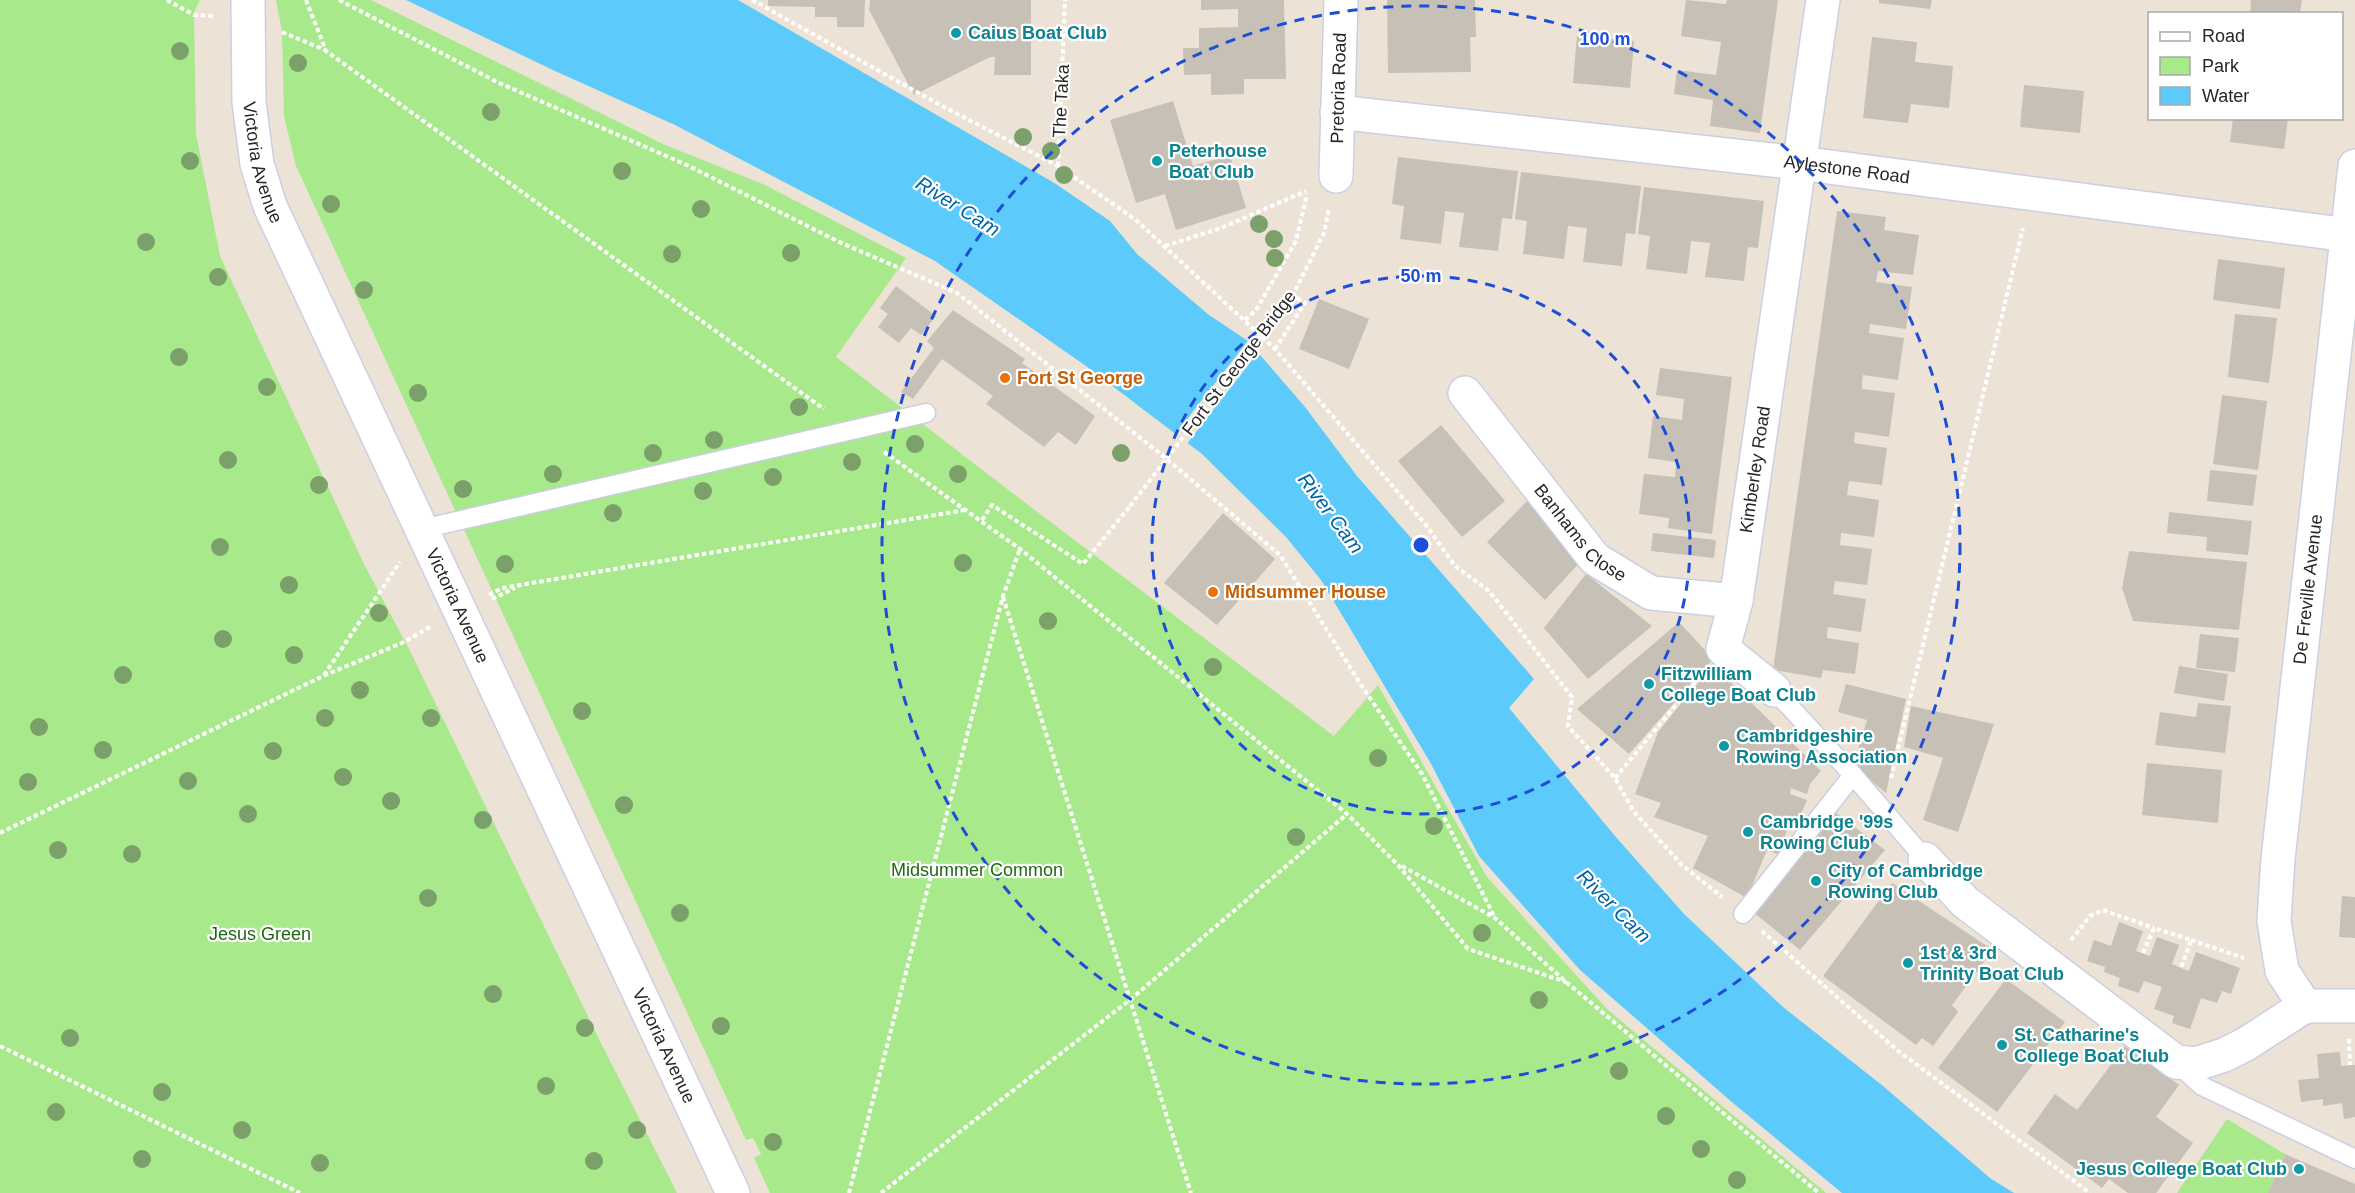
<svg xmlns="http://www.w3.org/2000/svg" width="2355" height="1193" font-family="Helvetica,sans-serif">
	<rect width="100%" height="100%" fill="#ece3d6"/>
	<!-- green -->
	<g fill="#a8e98b">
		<path d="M0 0H200L194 12 196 134 220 256 364 564 409 649 600 1041 677 1193H0Z"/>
		<path d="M276 0H371L663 144 765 185 906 258 836 357 1011 492 1334 736 1378 685 1487 877 1608 1010 1826 1193H770L754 1158 761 1154 753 1138 746 1140 296 166 284 116 282 31Z"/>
		<path d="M2227 1119 2285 1154 2268 1193H2177Z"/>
	</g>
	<!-- water -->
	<path fill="#5ccafb" d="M406 0H738L1056 184 1110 221 1137 254 1209 315 1248 341 1305 407 1357 476 1534 679 1509 708 1615 836 1684 914 1783 1007 1883 1086 1990 1178 2014 1193H1842L1733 1103 1580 970 1479 856 1430 762 1321 580 1286 537 1202 454 1086 366 935 261 675 125 555 71Z"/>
	<!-- pier -->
	<path fill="#ece3d6" d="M1250 338 1260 350 1186 445 1174 436Z"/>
	<!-- building -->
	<g fill="#c6c0b6">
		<path d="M768 0H865L864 27H837V17H815V7L768 6Z"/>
		<path d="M870 0H1031V75H994L995 57H990L914 95 869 10Z"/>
		<path d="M1201 0H1284L1286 79H1244V94L1211 95V74L1184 75 1183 48H1199V28L1238 27V9L1201 10Z"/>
		<path d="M1387 0H1475L1476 37H1470L1471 72 1388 73Z"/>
		<path d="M1686 0 1726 4 1727 0H1778L1760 133 1710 126 1713 100 1674 94 1677 70 1716 75 1721 42 1681 36Z"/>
		<path d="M1879 0H1932L1930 9 1879 3Z"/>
		<path d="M2251 0H2302L2300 14H2250Z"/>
		<path d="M1577 36 1634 41 1630 88 1573 83Z"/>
		<path d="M1872 37 1917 42 1915 62 1953 66 1949 108 1911 104 1908 123 1863 118Z"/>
		<path d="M2024 85 2084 91 2080 133 2020 127Z"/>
		<path d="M1173 101 1193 166 1230 155 1246 208 1176 230 1165 194 1136 203 1110 120Z"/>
		<path d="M2233 118H2288L2284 149 2230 142Z"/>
		<path d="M1398 157 1518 171 1512 219 1502 218 1498 251 1459 247 1464 213 1445 211 1441 244 1400 239 1404 206 1392 204Z"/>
		<path d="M1521 172 1641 186 1635 234 1626 233 1622 266 1583 262 1587 228 1568 226 1564 259 1523 254 1527 221 1515 219Z"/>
		<path d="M1644 187 1764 201 1758 248 1748 247 1744 281 1705 277 1710 243 1691 241 1687 274 1646 269 1650 236 1638 234Z"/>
		<path d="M1837 211 1886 217 1884 230 1919 235 1913 275 1878 271 1876 282 1912 287 1906 329 1870 324 1869 333 1904 338 1898 380 1863 375 1862 382V389L1895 393 1889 437 1855 432 1854 443 1887 448 1882 485 1849 481 1847 495 1879 500 1874 537 1841 533 1840 545 1872 549 1867 585 1835 581 1833 594 1866 599 1861 632 1828 627 1827 633V638L1859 643 1855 674 1823 670 1821 678 1773 670Z"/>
		<path d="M2218 259 2285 268 2280 309 2213 300Z"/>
		<path d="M896 286 936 316 921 335 911 328 899 343 878 327 888 314 880 308Z"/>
		<path d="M1319 299 1369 319 1349 369 1299 349Z"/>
		<path d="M953 310 1025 359 1022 363 1095 416 1076 445 1058 432 1044 447 986 404 993 396 942 359 913 399 901 392 934 348 927 341Z"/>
		<path d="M2235 314 2277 318 2269 383 2228 377Z"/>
		<path d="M1660 368 1732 377 1712 534 1668 528 1669 518 1639 514 1644 474 1675 477 1676 462 1648 458 1653 416 1682 420 1683 409 1684 399 1656 395Z"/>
		<path d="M2222 395 2267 401 2258 470 2213 464Z"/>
		<path d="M1441 425 1505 501 1462 537 1398 461Z"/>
		<path d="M2210 470 2257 475 2253 506 2207 501Z"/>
		<path d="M1527 501 1584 558 1545 600 1487 542Z"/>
		<path d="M2169 512 2252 521 2248 555 2206 551 2207 537 2167 533Z"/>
		<path d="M1223 513 1275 559 1217 625 1164 583Z"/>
		<path d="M1653 533 1716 540 1714 558 1651 551Z"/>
		<path d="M2129 551 2247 562 2239 630 2133 621 2122 588Z"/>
		<path d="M1586 574 1652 626 1588 679 1544 628Z"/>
		<path d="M1679 622 1713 659 1629 754 1577 709Z"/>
		<path d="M2200 634 2239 638 2235 672 2196 668Z"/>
		<path d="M1714 666 1821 771 1810 784 1807 794 1791 788 1790 794 1807 800 1795 828 1788 826 1779 855 1767 850 1747 898 1693 868 1708 836 1654 817 1661 803 1635 794 1658 732 1686 697 1691 698 1693 689Z"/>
		<path d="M2179 666 2228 674 2224 701 2174 693Z"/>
		<path d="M1846 684 1906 699 1886 793 1853 766 1867 720 1838 712Z"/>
		<path d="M2198 703 2231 706 2225 753 2155 745 2160 712 2196 717Z"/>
		<path d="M1911 706 1994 724 1958 832 1923 820 1943 758 1904 747Z"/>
		<path d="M2147 763 2222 770 2218 823 2142 815Z"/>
		<path d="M1827 806 1885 850 1800 950 1753 912Z"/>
		<path d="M1892 883 1993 950 1952 1005 1958 1012 1933 1046 1922 1038 1916 1045 1823 976Z"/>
		<path d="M2342 896 2355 897V938L2339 937Z"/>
		<path d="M2119 922 2143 931 2136 951 2150 956 2157 937 2179 945 2172 964 2181 968 2189 971 2196 952 2240 968 2231 994 2222 991 2217 1003 2201 998 2190 1029 2172 1023 2174 1016 2154 1009 2162 987 2144 981 2139 993 2118 986 2120 978 2104 972 2105 967 2087 961 2094 940 2111 946Z"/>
		<path d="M2006 979 2065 1022 1997 1112 1938 1068Z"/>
		<path d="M2125 1046 2179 1085 2156 1117 2193 1143 2156 1193H2128L2109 1179 2102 1188 2027 1133 2055 1094 2077 1110Z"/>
		<path d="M2340 1052 2341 1066 2355 1065V1117L2344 1119 2342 1103 2323 1106V1099L2301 1102 2298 1080 2319 1078 2317 1054Z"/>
		<path d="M2285 1154 2355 1184V1193H2268Z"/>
	</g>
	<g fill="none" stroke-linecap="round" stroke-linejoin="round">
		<!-- lane casing -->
		<g stroke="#cbcfe2" stroke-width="21">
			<g id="lane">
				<path d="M422 529 926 413"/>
				<path d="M1774 690 1853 775 1925 859"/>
				<path d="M1743 914 1853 775"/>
				<path d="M2178 1064 2202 1086 2355 1159"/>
			</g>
		</g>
		<!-- street casing -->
		<g stroke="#cbcfe2" stroke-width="36">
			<g id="street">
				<path id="s1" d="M1337 112 1799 163 2355 236"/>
				<path id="s2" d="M1336 176 1341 0"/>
				<path id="s3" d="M1465 393 1595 559 1651 593 1736 601"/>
				<path id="s4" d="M1774 690 1723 649 1736 601 1823 0"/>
				<path d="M1925 859 1965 902 2176 1062 2196 1064 2224 1055 2246 1044 2305 1006H2355"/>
				<path id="s5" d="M2305 1006 2282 971 2274 921 2278 859 2355 166"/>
			</g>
		</g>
		<!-- secondary casing -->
		<g stroke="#cbcfe2" stroke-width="36">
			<g id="secondary">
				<path id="s6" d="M248 0 249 102 257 164 270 206 733 1193"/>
			</g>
		</g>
		<!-- path -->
		<g stroke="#fff" stroke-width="4" stroke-dasharray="4.5 3" stroke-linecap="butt">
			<path d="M167 0 194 15 214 16"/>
			<path d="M306 0 326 51 824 409"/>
			<path d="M339 0 499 83 689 166 837 241 957 293 1162 455 1280 555 1361 685 1422 774 1495 918"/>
			<path d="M752 0 940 105 1058 166 1136 220 1275 349 1426 525 1455 566 1489 591 1572 697 1568 726 1615 778 1634 812 1682 865 1722 897"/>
			<path d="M282 32 325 50"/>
			<path d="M1058 166 1065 0"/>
			<path d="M1165 246 1221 228 1306 191"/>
			<path d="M1245 320 1256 310 1296 241 1307 194"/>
			<path d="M1275 349 1305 303 1293 295 1324 233 1329 209"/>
			<path d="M884 452 1020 549 1347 814 1398 865 1468 949 1566 982"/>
			<path d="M982 520 992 505 1083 564 1130 506"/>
			<path d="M489 595 502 588 965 510"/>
			<path d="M1003 597 1191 1193"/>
			<path d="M492 599 515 588"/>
			<path d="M324 675 400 562"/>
			<path d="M1615 778 1701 675"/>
			<path d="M1891 778 2023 228"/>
			<path d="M0 833 323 676 404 642 430 627"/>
			<path d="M1402 866 1495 918 1566 982 1819 1193"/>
			<path d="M1762 931 1897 1050 2090 1193"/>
			<path d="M2071 940 2090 916 2103 910 2154 928"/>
			<path d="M2191 940 2244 958"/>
			<path d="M2143 953 2154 928 2191 940 2181 968"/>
			<path d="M2349 1039 2350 1065"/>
			<path d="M0 1046 300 1193"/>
			<path d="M849 1193 1003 596 1020 549"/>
			<path d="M881 1193 1131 999 1347 814"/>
		</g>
		<!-- lane -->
		<use href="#lane" stroke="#fff" stroke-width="18"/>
		<!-- street -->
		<use href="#street" stroke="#fff" stroke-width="33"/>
		<!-- secondary -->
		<use href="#secondary" stroke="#fff" stroke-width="33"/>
		<!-- path-bridge -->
		<path stroke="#fff" stroke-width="4" stroke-dasharray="4.5 3" stroke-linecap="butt" d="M1130 506 1293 295"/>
	</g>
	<!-- trees -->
	<g fill="#7ca06a">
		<circle cx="180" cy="51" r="9"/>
		<circle cx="298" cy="63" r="9"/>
		<circle cx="491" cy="112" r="9"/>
		<circle cx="1023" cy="137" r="9"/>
		<circle cx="1051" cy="151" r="9"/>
		<circle cx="190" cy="161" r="9"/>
		<circle cx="622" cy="171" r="9"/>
		<circle cx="1064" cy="175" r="9"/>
		<circle cx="331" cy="204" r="9"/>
		<circle cx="701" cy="209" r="9"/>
		<circle cx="1259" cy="224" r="9"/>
		<circle cx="1274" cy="239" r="9"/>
		<circle cx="146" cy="242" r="9"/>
		<circle cx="791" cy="253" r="9"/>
		<circle cx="672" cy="254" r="9"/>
		<circle cx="1275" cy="258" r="9"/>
		<circle cx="218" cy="277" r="9"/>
		<circle cx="364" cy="290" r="9"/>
		<circle cx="179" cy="357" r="9"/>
		<circle cx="267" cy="387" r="9"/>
		<circle cx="418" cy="393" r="9"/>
		<circle cx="799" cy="407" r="9"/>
		<circle cx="714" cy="440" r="9"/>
		<circle cx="915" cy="444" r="9"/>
		<circle cx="653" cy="453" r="9"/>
		<circle cx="1121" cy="453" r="9"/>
		<circle cx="228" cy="460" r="9"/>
		<circle cx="852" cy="462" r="9"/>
		<circle cx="553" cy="474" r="9"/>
		<circle cx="958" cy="474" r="9"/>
		<circle cx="773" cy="477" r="9"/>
		<circle cx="319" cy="485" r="9"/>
		<circle cx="463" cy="489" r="9"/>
		<circle cx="703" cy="491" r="9"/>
		<circle cx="613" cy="513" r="9"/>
		<circle cx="220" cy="547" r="9"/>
		<circle cx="963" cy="563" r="9"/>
		<circle cx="505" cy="564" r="9"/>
		<circle cx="289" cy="585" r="9"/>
		<circle cx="379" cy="613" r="9"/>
		<circle cx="1048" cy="621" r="9"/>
		<circle cx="223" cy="639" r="9"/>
		<circle cx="294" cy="655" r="9"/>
		<circle cx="1213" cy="667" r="9"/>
		<circle cx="123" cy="675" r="9"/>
		<circle cx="360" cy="690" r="9"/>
		<circle cx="582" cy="711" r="9"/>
		<circle cx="325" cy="718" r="9"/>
		<circle cx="431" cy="718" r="9"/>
		<circle cx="39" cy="727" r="9"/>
		<circle cx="103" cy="750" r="9"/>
		<circle cx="273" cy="751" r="9"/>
		<circle cx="1378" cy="758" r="9"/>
		<circle cx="343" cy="777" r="9"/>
		<circle cx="188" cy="781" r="9"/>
		<circle cx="28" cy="782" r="9"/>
		<circle cx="391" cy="801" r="9"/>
		<circle cx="624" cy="805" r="9"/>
		<circle cx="248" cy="814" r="9"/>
		<circle cx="483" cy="820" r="9"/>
		<circle cx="1434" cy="826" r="9"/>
		<circle cx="1296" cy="837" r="9"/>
		<circle cx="58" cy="850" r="9"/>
		<circle cx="132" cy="854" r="9"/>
		<circle cx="428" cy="898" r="9"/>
		<circle cx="680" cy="913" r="9"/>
		<circle cx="1482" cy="933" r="9"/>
		<circle cx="493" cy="994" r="9"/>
		<circle cx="1539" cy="1000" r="9"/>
		<circle cx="721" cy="1026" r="9"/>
		<circle cx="585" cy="1028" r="9"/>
		<circle cx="70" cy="1038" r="9"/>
		<circle cx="1619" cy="1071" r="9"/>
		<circle cx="546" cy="1086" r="9"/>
		<circle cx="162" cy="1092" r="9"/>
		<circle cx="56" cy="1112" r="9"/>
		<circle cx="1666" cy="1116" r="9"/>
		<circle cx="242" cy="1130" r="9"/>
		<circle cx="637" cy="1130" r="9"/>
		<circle cx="773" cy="1142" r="9"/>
		<circle cx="1701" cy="1149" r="9"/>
		<circle cx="142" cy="1159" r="9"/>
		<circle cx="594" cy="1161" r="9"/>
		<circle cx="320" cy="1163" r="9"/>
		<circle cx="1737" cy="1180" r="9"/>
	</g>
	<!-- distance rings -->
	<g fill="none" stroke="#1d4ed8" stroke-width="3" stroke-dasharray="10 8">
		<circle cx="1421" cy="545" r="269"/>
		<circle cx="1421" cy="545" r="539"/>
	</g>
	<!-- markers -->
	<g fill="#0f9aa8" stroke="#fff" stroke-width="2">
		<circle cx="956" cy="33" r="6"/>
		<circle cx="1157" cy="161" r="6"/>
		<circle cx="1649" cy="684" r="6"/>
		<circle cx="1724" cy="746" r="6"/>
		<circle cx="1748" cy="832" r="6"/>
		<circle cx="1816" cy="881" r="6"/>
		<circle cx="1908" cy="963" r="6"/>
		<circle cx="2002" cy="1045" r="6"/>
		<circle cx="2299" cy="1169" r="6"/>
	</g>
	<g fill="#e8710a" stroke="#fff" stroke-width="2">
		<circle cx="1005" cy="378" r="6"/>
		<circle cx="1213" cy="592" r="6"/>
	</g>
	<g text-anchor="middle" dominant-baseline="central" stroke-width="4.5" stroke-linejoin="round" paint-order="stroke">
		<!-- culture labels -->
		<g font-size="18" font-weight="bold" fill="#0d838f" stroke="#fff" text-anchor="start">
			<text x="968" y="33">Caius Boat Club</text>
			<text x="1169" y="151">Peterhouse<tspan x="1169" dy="21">Boat Club</tspan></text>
			<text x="1661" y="674">Fitzwilliam<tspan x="1661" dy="21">College Boat Club</tspan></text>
			<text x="1736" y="736">Cambridgeshire<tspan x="1736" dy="21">Rowing Association</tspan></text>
			<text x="1760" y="822">Cambridge '99s<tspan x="1760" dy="21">Rowing Club</tspan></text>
			<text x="1828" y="871">City of Cambridge<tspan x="1828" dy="21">Rowing Club</tspan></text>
			<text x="1920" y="953">1st &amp; 3rd<tspan x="1920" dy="21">Trinity Boat Club</tspan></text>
			<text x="2014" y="1035">St. Catharine's<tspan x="2014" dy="21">College Boat Club</tspan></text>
			<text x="2287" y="1169" text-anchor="end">Jesus College Boat Club</text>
		</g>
		<!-- street labels -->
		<g font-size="18" fill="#272727" stroke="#fff">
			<text stroke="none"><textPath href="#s2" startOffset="88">Pretoria Road</textPath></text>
			<text transform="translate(1061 101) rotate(-87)">The Taka</text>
			<text stroke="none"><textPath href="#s6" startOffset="164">Victoria Avenue</textPath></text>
			<text stroke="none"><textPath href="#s1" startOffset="513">Aylestone Road</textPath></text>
			<text transform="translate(1239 363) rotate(-53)">Fort St George Bridge</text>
			<text stroke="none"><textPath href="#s4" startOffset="248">Kimberley Road</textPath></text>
			<text stroke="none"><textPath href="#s3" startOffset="182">Banhams Close</textPath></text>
			<text stroke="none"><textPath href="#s5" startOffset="426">De Freville Avenue</textPath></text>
			<text stroke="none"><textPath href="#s6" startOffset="650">Victoria Avenue</textPath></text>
			<text stroke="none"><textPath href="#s6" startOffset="1136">Victoria Avenue</textPath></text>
		</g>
		<!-- food labels -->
		<g font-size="18" font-weight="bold" fill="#c56008" stroke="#fff" text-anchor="start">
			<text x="1017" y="378">Fort St George</text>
			<text x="1225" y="592">Midsummer House</text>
		</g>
		<!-- park labels -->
		<g font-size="18" fill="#206911" stroke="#fff">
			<text x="977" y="870">Midsummer Common</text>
			<text x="260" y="934">Jesus Green</text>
		</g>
		<!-- water labels -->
		<g font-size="20" font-style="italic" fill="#0064a1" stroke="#fff">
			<text transform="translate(958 206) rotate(32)">River Cam</text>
			<text transform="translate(1331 513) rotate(53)">River Cam</text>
			<text transform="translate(1614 906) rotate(45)">River Cam</text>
		</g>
	</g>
	<circle cx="1421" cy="545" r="9" fill="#1d4ed8" stroke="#fff" stroke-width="3"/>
	<g font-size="18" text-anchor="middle" font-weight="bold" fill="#1d4ed8" stroke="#fff" stroke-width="4.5" stroke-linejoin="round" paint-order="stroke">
		<text x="1605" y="45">100 m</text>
		<text x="1421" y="282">50 m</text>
	</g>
	<!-- legend -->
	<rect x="2148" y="12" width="195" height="108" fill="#ffffff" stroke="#a9a9a9" stroke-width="1.5"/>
	<rect x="2160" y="32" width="30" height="9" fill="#ffffff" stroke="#a9a9a9" stroke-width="1.5"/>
	<text x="2202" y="42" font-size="18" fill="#272727">Road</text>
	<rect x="2160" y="57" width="30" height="18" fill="#a8e98b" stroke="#a9a9a9" stroke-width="1.5"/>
	<text x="2202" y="72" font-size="18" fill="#272727">Park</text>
	<rect x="2160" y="87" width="30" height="18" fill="#5ccafb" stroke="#a9a9a9" stroke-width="1.5"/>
	<text x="2202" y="102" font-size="18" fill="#272727">Water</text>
</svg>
